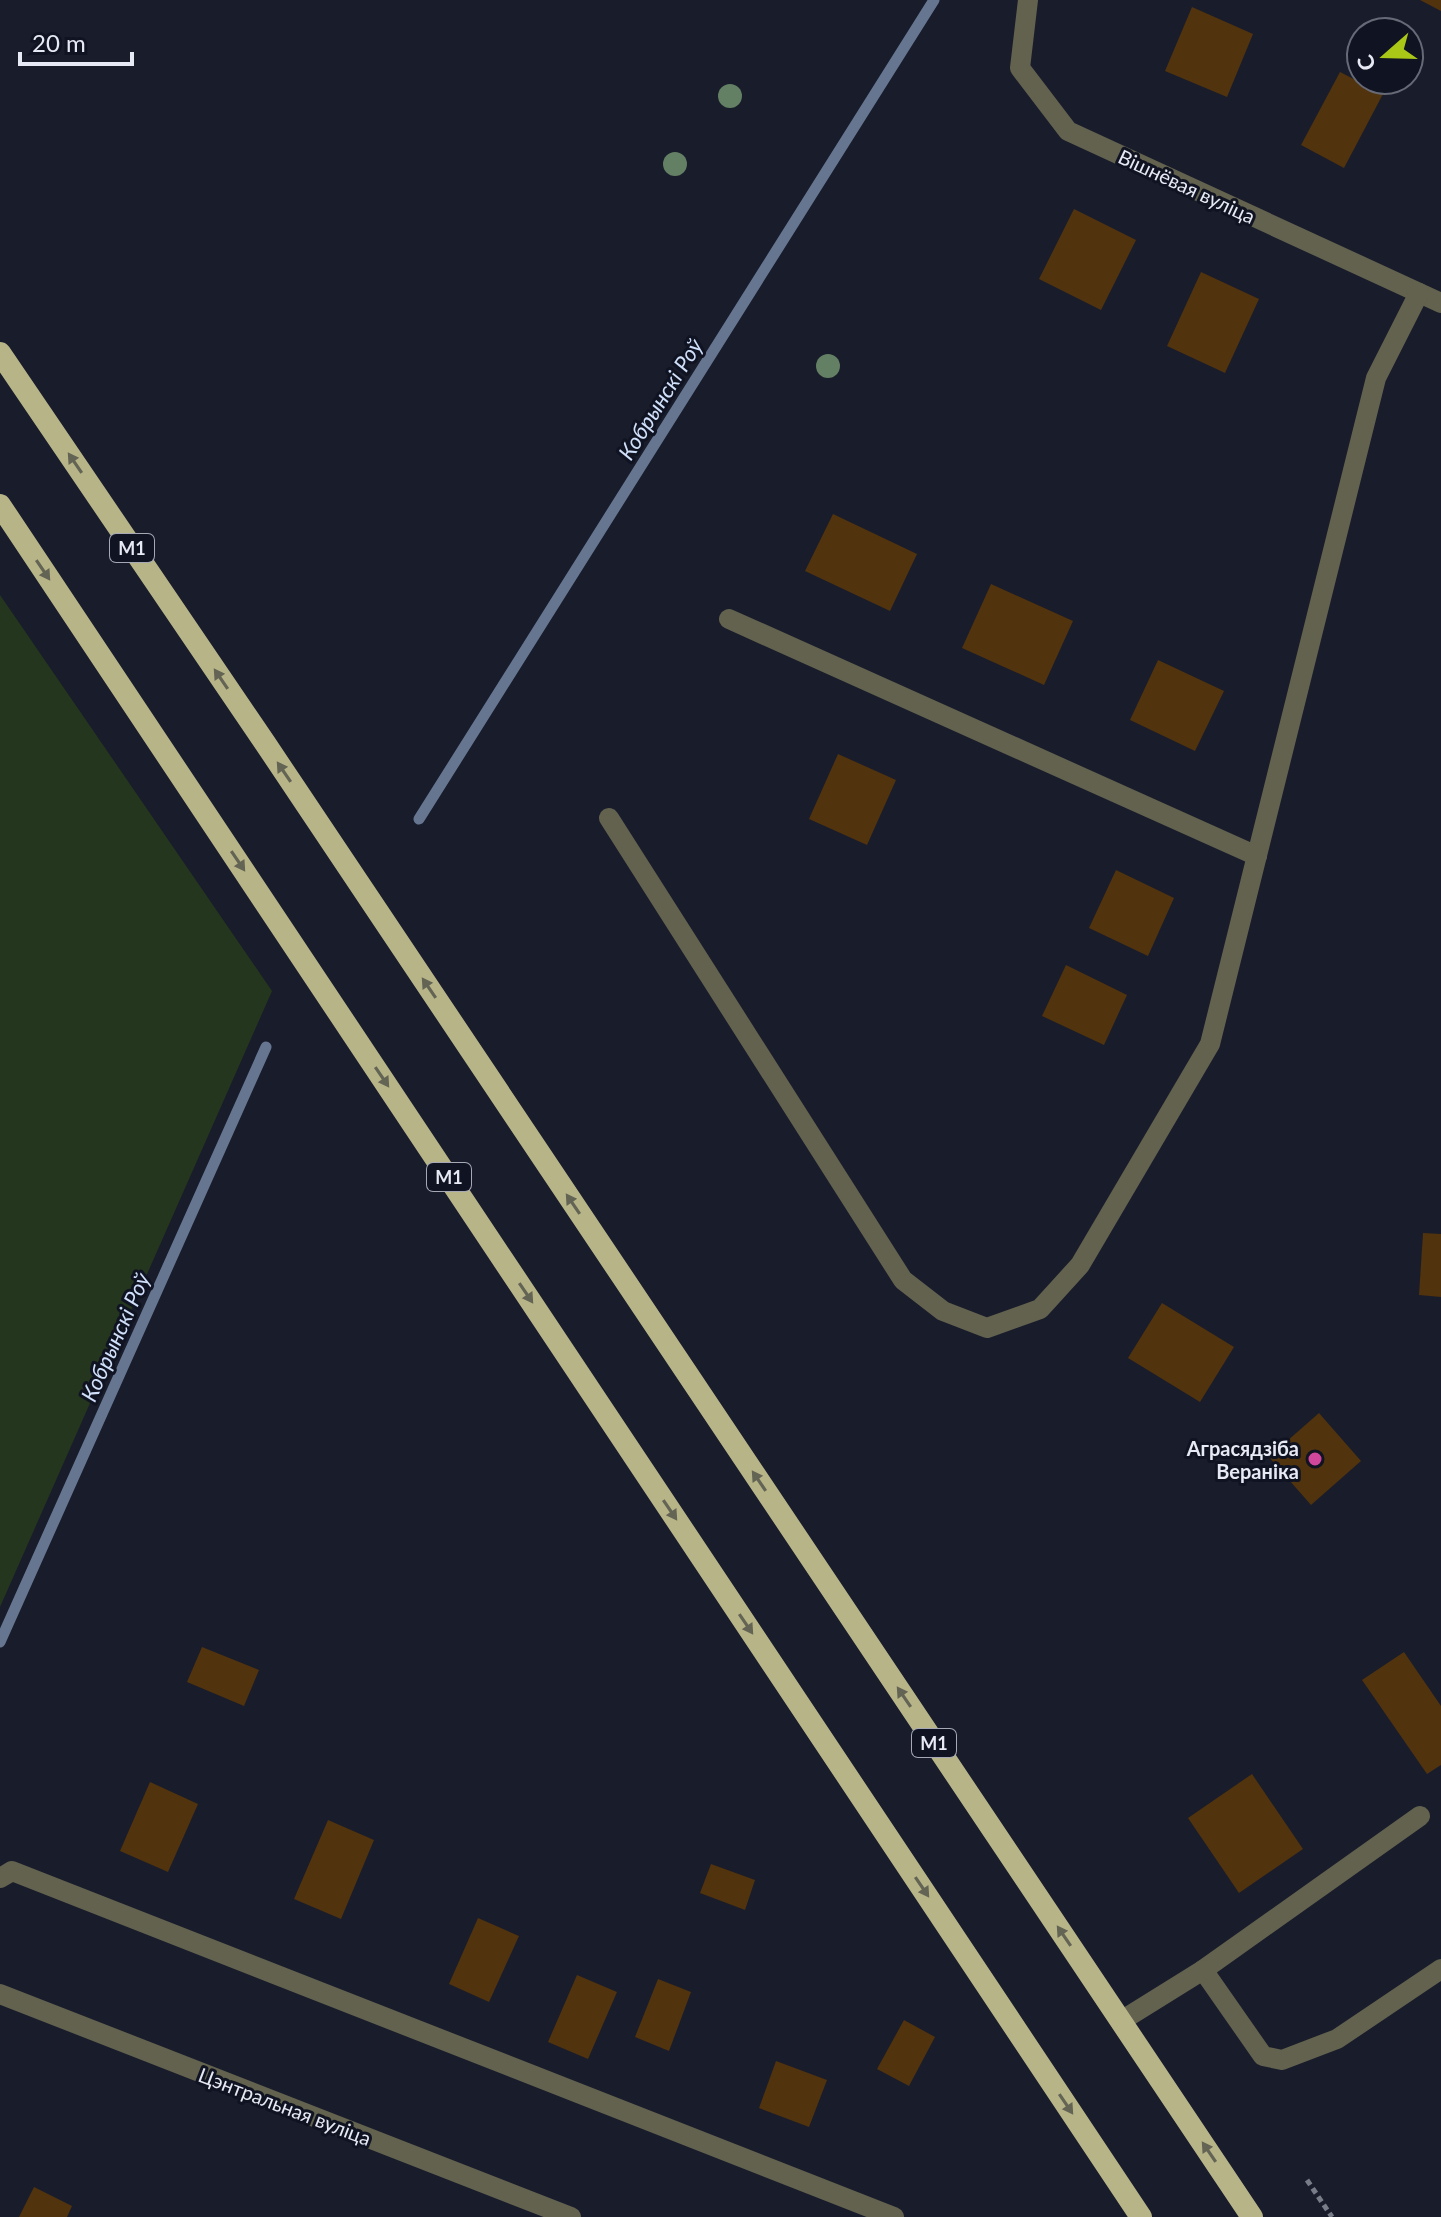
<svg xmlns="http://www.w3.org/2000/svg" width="1441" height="2217" font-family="Lato,sans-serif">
	<rect width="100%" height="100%" fill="#191c2b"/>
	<!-- green -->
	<path fill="#24371e" d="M0 595 272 991 0 1607Z"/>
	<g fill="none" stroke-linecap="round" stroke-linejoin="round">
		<!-- stream -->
		<g stroke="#667691" stroke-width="11">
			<path d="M419 819 934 0"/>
			<path d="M0 1642 266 1047"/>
		</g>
	</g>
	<!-- building -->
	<g fill="#51330d">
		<path d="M1420 0H1441V11Z"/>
		<path d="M1192 7 1253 34 1227 97 1165 71Z"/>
		<path d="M1340 72 1383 94 1344 168 1301 145Z"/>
		<path d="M1074 209 1136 240 1101 310 1039 279Z"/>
		<path d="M1201 272 1259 299 1225 373 1167 346Z"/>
		<path d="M833 514 917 554 890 611 805 571Z"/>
		<path d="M991 584 1073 621 1044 685 962 648Z"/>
		<path d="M1158 660 1224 691 1195 751 1130 720Z"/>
		<path d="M838 754 896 780 867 845 809 819Z"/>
		<path d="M1116 870 1174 898 1148 956 1089 928Z"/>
		<path d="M1066 965 1127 995 1104 1045 1042 1016Z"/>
		<path d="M1423 1233 1441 1234V1297L1419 1295Z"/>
		<path d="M1162 1303 1234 1347 1200 1402 1128 1358Z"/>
		<path d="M1319 1413 1361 1461 1311 1505 1269 1457Z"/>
		<path d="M202 1647 259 1670 244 1706 187 1682Z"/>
		<path d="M1404 1652 1441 1706V1765L1427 1774 1362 1680Z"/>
		<path d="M1252 1774 1303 1849 1239 1893 1188 1818Z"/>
		<path d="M150 1782 198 1804 168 1872 120 1851Z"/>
		<path d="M328 1820 374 1840 341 1919 294 1899Z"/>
		<path d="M711 1864 755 1880 745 1910 700 1893Z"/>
		<path d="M478 1918 519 1936 489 2002 449 1984Z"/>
		<path d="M577 1975 617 1992 588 2059 548 2042Z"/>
		<path d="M658 1979 691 1992 669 2051 635 2037Z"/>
		<path d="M904 2020 935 2037 909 2086 877 2069Z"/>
		<path d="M776 2061 827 2080 809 2127 759 2108Z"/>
		<path d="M34 2187 72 2206 67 2217H19Z"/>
	</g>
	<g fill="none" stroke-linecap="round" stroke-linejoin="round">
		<!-- path -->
		<path stroke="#787b88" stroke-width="5" stroke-dasharray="6 4" stroke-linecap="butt" d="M1307 2180 1332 2217"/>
		<!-- service -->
		<g stroke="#62624e" stroke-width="20">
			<path d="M1420 1816 1203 1970 1263 2056 1282 2060 1337 2039 1441 1969"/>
			<path d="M0 1878 12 1871 894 2217"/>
			<path d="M1121 2021 1203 1970"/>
		</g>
		<!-- minor -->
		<g stroke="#62624e" stroke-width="20">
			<path d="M1028 0 1020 68 1068 131 1441 303"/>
			<path d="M729 619 1257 856"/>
			<path d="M609 818 903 1280 943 1311 987 1328 1040 1309 1080 1265 1210 1044 1376 378 1419 293"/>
		</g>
		<!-- tertiary -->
		<path stroke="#62624e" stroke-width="20" d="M0 1994 571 2217"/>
		<!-- trunk -->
		<g stroke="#b7b588" stroke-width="22">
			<path d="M0 353 265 743 1252 2217"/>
			<path d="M0 505 1141 2217"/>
		</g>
	</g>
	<!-- trees -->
	<g fill="#637f64">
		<circle cx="730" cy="96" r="12"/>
		<circle cx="675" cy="164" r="12"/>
		<circle cx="828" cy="366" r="12"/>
	</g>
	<!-- one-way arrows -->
	<defs><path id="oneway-solid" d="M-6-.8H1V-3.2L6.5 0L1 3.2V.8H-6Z" transform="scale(2)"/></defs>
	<g fill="#646455">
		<use href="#oneway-solid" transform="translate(75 463) rotate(-124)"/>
		<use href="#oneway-solid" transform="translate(43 570) rotate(56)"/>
		<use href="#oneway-solid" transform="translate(221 679) rotate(-124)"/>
		<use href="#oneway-solid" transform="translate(284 772) rotate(-124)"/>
		<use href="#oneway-solid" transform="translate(238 861) rotate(56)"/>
		<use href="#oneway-solid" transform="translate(429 988) rotate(-124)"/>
		<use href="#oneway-solid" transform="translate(382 1077) rotate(56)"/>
		<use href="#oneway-solid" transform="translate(573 1204) rotate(-124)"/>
		<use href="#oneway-solid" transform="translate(526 1293) rotate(56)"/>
		<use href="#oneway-solid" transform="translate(759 1481) rotate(-124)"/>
		<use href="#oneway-solid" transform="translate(670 1510) rotate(56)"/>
		<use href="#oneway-solid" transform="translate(746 1624) rotate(56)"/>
		<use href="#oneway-solid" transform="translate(904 1697) rotate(-124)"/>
		<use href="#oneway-solid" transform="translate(922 1887) rotate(56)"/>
		<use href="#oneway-solid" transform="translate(1064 1936) rotate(-124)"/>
		<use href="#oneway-solid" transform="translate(1066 2104) rotate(56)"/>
		<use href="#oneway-solid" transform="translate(1209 2152) rotate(-124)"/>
	</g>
	<!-- markers -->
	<circle fill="#d1479c" stroke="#101322" stroke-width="3" cx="1315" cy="1459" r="8"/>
	<g text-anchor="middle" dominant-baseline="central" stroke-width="6" stroke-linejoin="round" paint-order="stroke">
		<!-- shield labels -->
		<g fill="#101322" stroke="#a6a9b5" stroke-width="2">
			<rect x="110" y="534" width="44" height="28" rx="6"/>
			<rect x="427" y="1163" width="44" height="28" rx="6"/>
			<rect x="912" y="1729" width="44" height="28" rx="6"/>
		</g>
		<g font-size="18" font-weight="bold" fill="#e7e9f4">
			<text x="132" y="548">М1</text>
			<text x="449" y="1177">М1</text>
			<text x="934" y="1743">М1</text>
		</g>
		<!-- street labels -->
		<g font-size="20" fill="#e7e9f4" stroke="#101322">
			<text transform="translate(1187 186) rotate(25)">Вішнёвая вуліца</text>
			<text transform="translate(285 2106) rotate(21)">Цэнтральная вуліца</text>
		</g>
		<!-- poi labels -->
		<g font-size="20" font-weight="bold" fill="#e7e9f4" stroke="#101322" text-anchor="end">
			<text x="1299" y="1448">Аграсядзіба<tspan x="1299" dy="23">Вераніка</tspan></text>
		</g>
		<!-- water labels -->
		<g font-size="22" font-style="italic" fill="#d0e0fa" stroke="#101322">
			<text transform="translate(660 399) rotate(-58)">Кобрынскі Роў</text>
			<text transform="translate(115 1337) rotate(-66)">Кобрынскі Роў</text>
		</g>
	</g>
	<!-- north arrow -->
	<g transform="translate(1385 56) rotate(250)"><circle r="38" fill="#101322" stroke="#666976" stroke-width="2"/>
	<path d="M0-6L14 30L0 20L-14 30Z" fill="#aac717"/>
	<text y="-12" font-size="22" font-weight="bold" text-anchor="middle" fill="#e7e9f4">С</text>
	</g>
	<!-- scale -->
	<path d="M20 52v12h112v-12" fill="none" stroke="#e7e9f4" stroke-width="4"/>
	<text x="32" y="52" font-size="24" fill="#e7e9f4" stroke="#101322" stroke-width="6" paint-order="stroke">20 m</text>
</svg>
